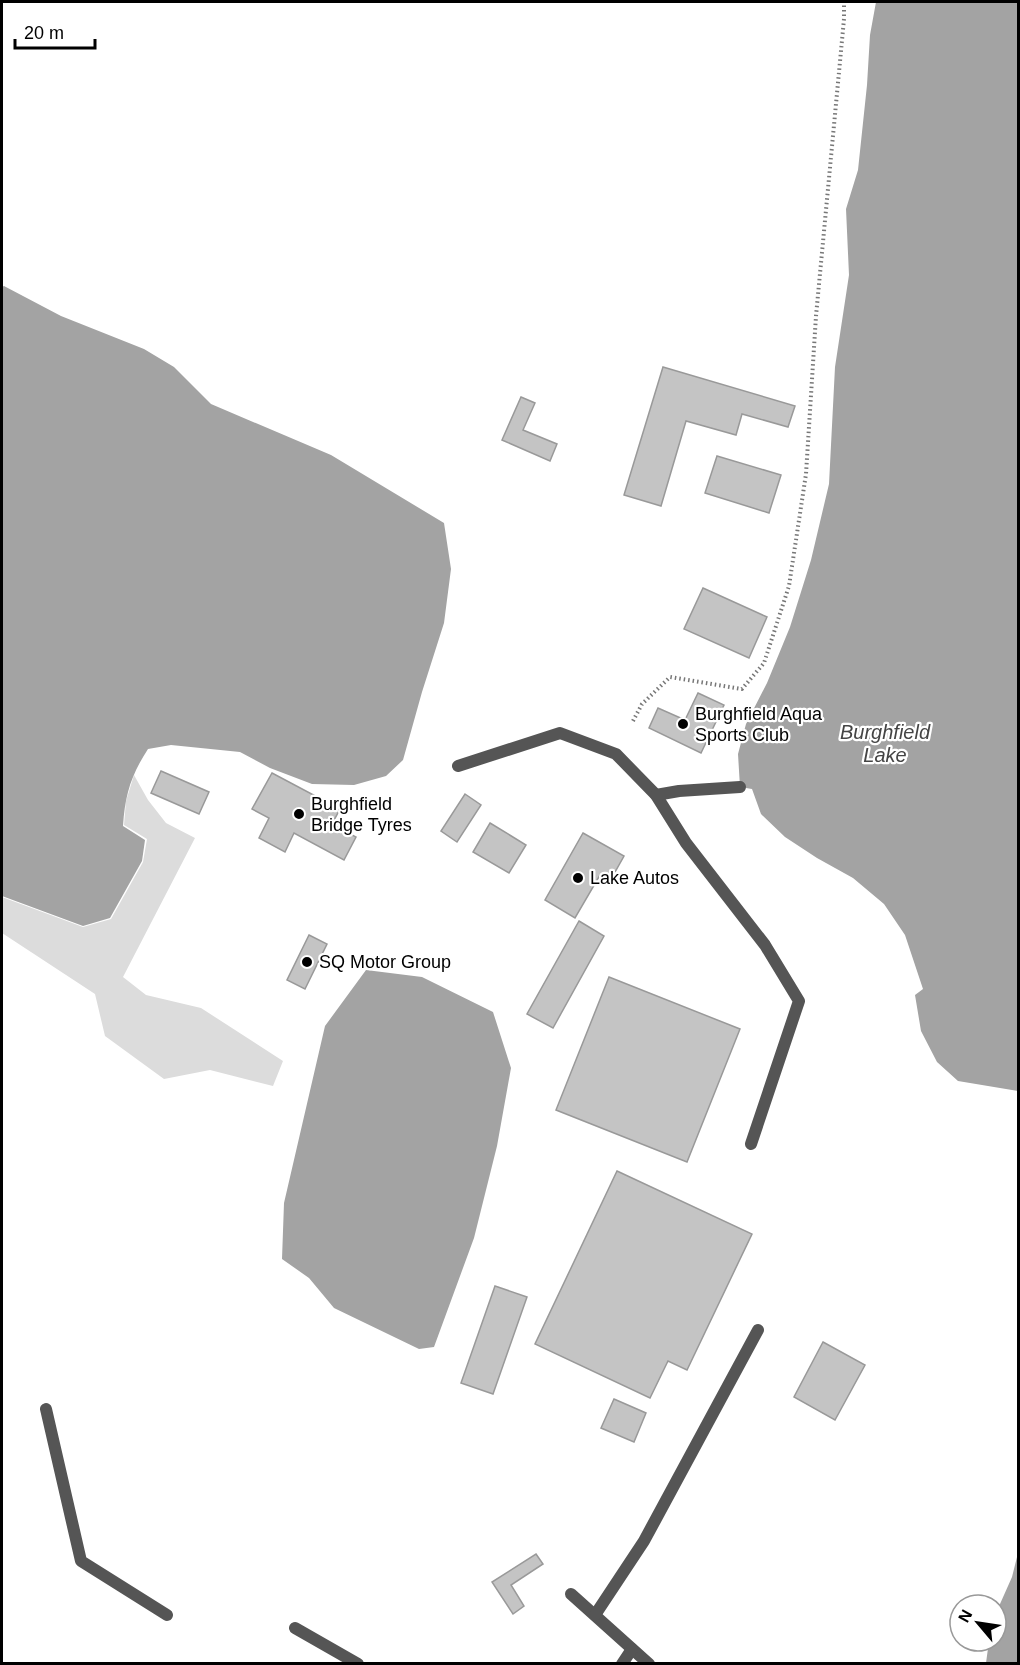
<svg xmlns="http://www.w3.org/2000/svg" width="1020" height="1665" font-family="Arial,sans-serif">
	<rect width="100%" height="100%" fill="#fff"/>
	<!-- green -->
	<path fill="#dcdcdc" d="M134 775 148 800 166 823 195 838 123 977 146 995 201 1008 283 1061 273 1086 210 1070 164 1079 105 1036 95 994 2 933V897L83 927 111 919 143 862 147 839 124 825 126 801Z"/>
	<!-- water -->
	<g fill="#a3a3a3">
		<path d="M876 2H1018V1091L958 1081 937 1062 921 1031 915 995 923 989 905 935 884 904 853 878 817 858 785 837 761 814 752 789 740 787 738 754 746 724 767 683 790 627 811 560 829 484 835 367 849 275 846 209 858 170 867 85 870 35Z"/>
		<path d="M4 286 61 316 144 349 174 367 211 404 331 455 444 523 451 569 444 623 422 692 403 760 386 776 354 785 312 784 270 768 240 752 171 745 148 749C131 775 125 795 123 826L145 840 142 861 110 918 83 926 2 896V287Z"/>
		<path d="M366 970 422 977 493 1012 511 1068 497 1146 474 1238 434 1347 419 1349 334 1308 309 1278 282 1259 284 1203 325 1026Z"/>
		<path d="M1018 1553V1663H986L989 1641H996V1613L1012 1577Z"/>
	</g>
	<!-- building -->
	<g fill="#c4c4c4" stroke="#999" stroke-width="1.5">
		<path d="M663 367 795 406 788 427 742 414 736 435 686 421 661 506 624 495Z"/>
		<path d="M521 397 535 403 523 430 557 444 550 461 502 440Z"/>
		<path d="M717 456 781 475 769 513 705 493Z"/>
		<path d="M703 588 767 617 749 658 684 629Z"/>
		<path d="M698 693 724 705 701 753 649 728 658 708 685 720Z"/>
		<path d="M161 771 209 792 199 814 151 793Z"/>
		<path d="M272 773 340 809 332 824 356 837 344 860 294 833 285 852 259 838 269 818 252 809Z"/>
		<path d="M465 794 481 805 457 842 441 831Z"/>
		<path d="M490 823 526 845 509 873 473 852Z"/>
		<path d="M583 833 624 856 610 881 600 875 575 918 545 900Z"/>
		<path d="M579 921 604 936 553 1028 527 1014Z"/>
		<path d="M309 935 327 944 305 989 287 980Z"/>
		<path d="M609 977 740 1029 687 1162 556 1110Z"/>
		<path d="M617 1171 752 1234 687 1370 668 1361 650 1398 535 1344Z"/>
		<path d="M495 1286 527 1297 493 1394 461 1383Z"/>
		<path d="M823 1342 865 1365 835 1420 794 1397Z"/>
		<path d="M614 1399 646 1413 634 1442 601 1428Z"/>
		<path d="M536 1554 543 1564 511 1585 524 1606 513 1614 492 1582Z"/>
	</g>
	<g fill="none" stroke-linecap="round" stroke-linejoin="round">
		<!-- path -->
		<path stroke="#777" stroke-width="4" stroke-dasharray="1.5 3" stroke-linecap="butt" d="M633 721 642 704 670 677 742 689 764 663 789 586 806 474 816 316 844 19V2"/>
		<!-- service -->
		<g stroke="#555" stroke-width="12">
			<path d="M458 766 560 733 616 754 656 795 686 843 765 945 799 1001 751 1144"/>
			<path d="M656 795 679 791 740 787"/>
			<path d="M46 1409 81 1561 167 1615"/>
			<path d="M571 1594 649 1664"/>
			<path d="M595 1615 644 1541 758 1330"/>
			<path d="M295 1628 358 1664"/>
			<path d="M622 1664 632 1649"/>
		</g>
	</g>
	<!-- markers -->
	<g fill="#000" stroke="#fff" stroke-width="2">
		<circle cx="683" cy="724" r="6"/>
		<circle cx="299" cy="814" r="6"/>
		<circle cx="578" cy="878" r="6"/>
		<circle cx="307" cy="962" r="6"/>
	</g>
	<g text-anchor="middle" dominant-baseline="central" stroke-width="4.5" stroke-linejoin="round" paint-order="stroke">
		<!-- poi labels -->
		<g font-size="18" fill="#000" stroke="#fff" text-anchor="start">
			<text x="695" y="714">Burghfield Aqua<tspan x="695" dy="21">Sports Club</tspan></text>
			<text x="311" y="804">Burghfield<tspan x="311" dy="21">Bridge Tyres</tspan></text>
			<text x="590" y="878">Lake Autos</text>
			<text x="319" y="962">SQ Motor Group</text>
		</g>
		<!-- water labels -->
		<g font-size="20" font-style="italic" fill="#444" stroke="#fff">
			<text x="885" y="732">Burghfield<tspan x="885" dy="23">Lake</tspan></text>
		</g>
	</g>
	<!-- border -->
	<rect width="1020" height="1665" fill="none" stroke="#000000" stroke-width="6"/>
	<!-- north arrow -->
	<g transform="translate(978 1623) rotate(299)"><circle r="28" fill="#ffffff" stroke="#999999" stroke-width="1.5"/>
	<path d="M0-4.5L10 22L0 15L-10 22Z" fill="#000000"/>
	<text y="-9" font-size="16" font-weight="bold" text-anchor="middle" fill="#000000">N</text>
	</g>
	<!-- scale -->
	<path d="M15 39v9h80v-9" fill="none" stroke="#000000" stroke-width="3"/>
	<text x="24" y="39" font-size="18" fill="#000000" stroke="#ffffff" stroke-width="4.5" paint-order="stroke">20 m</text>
</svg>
